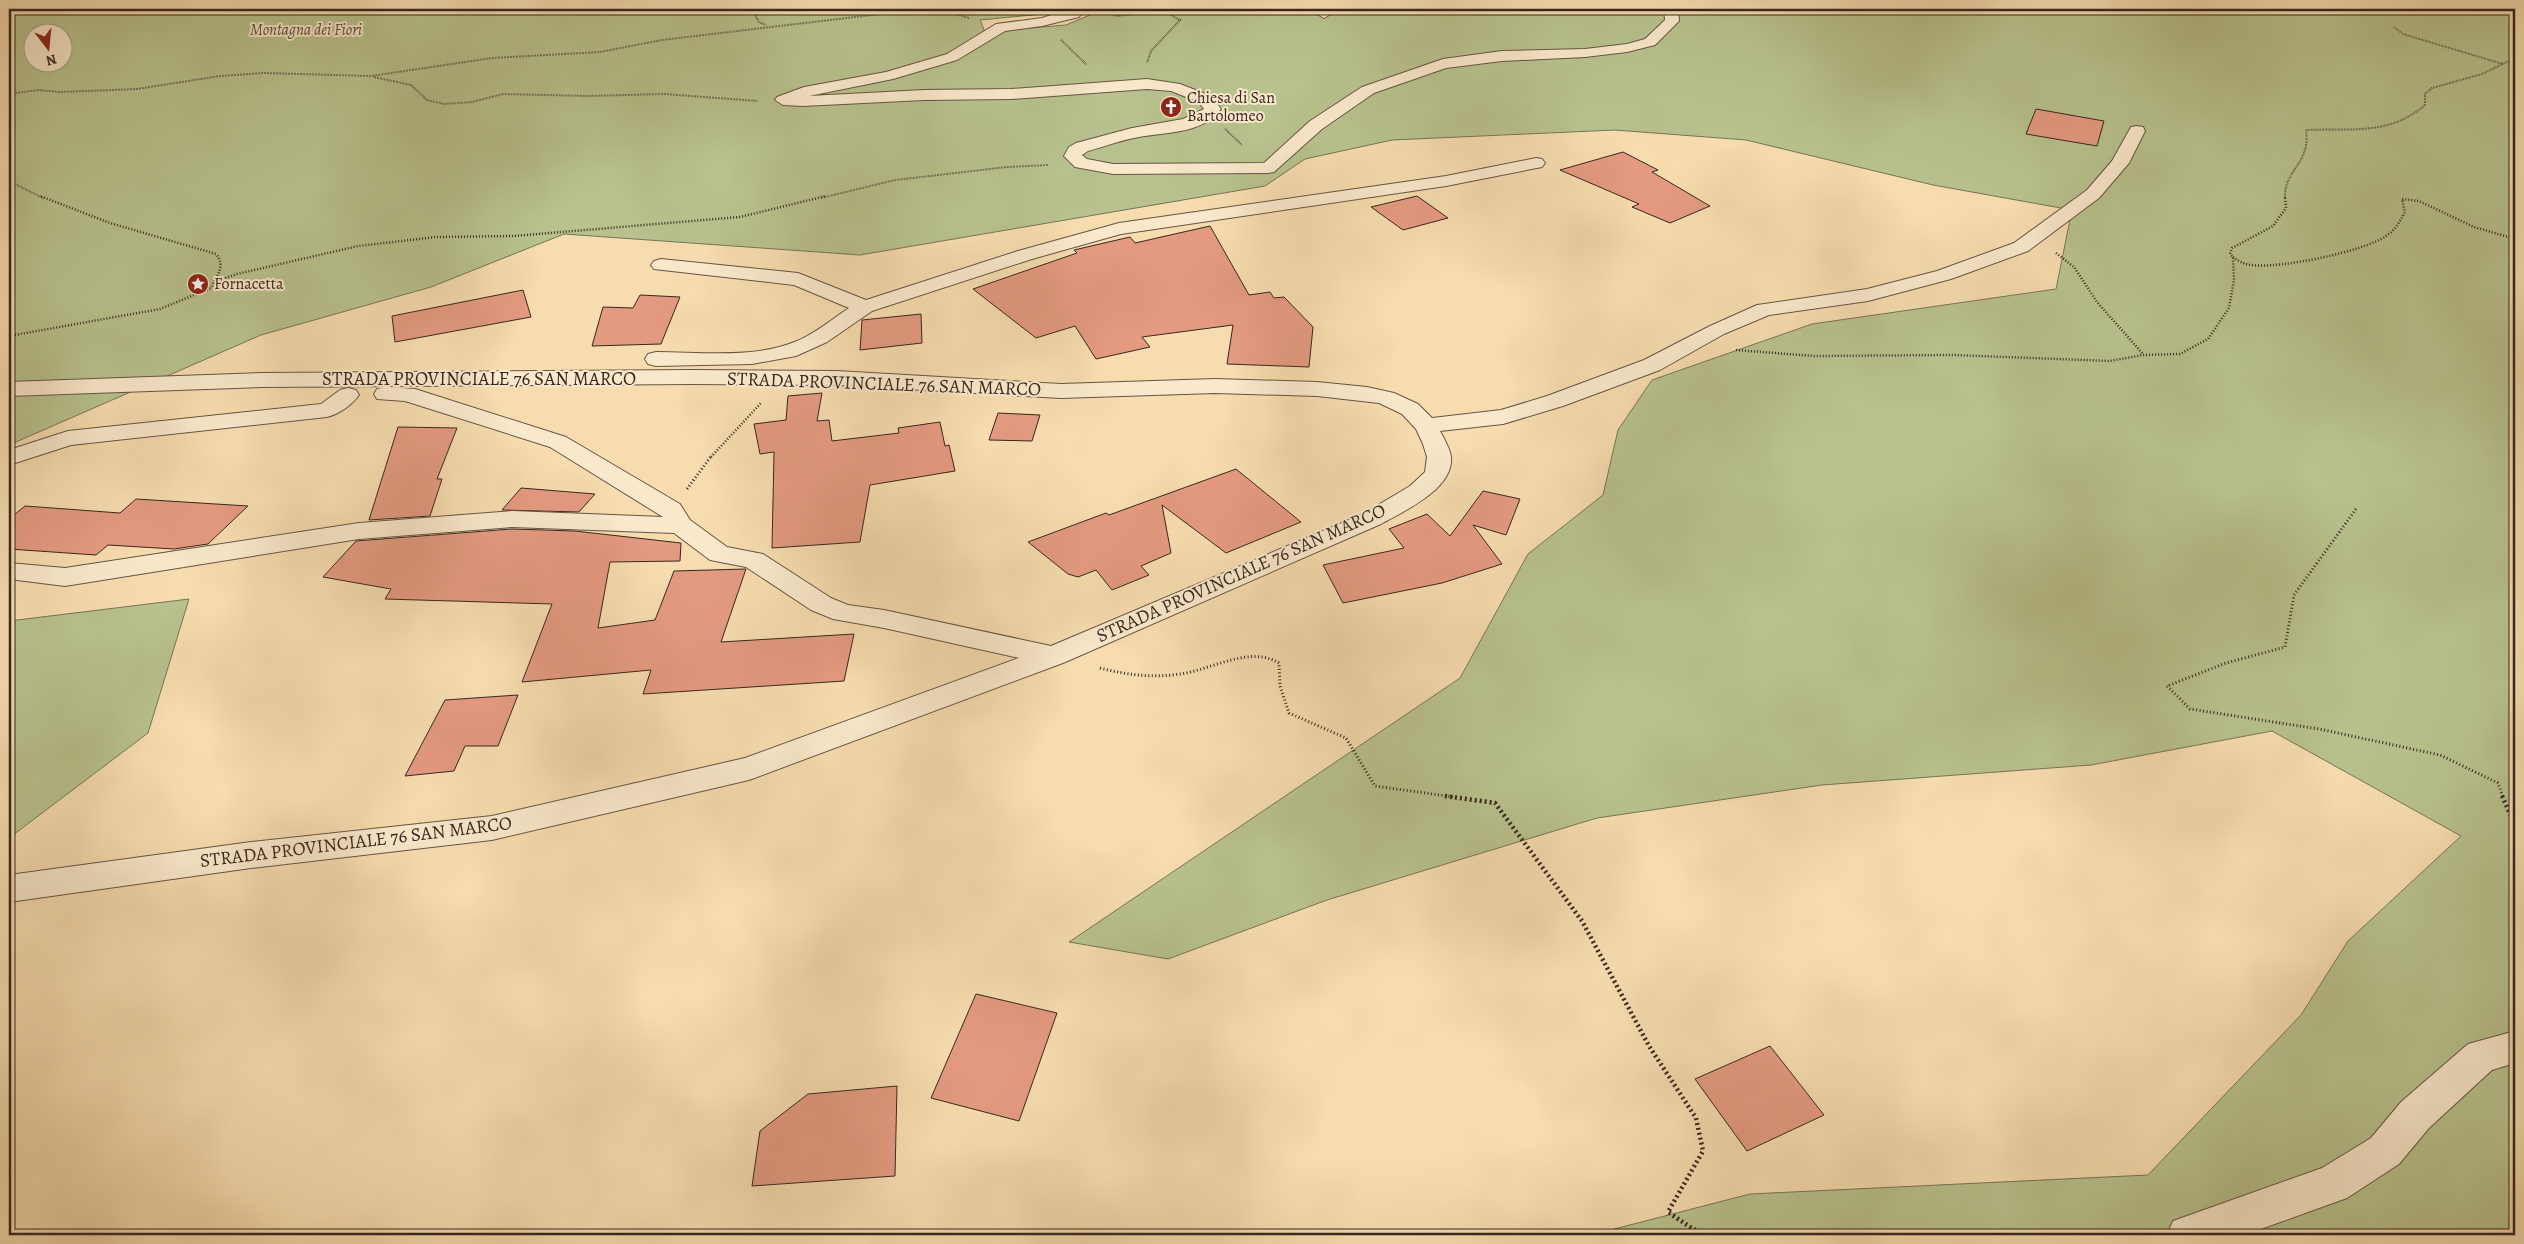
<svg xmlns="http://www.w3.org/2000/svg" width="2524" height="1244" font-family="Alegreya,serif">
	<rect width="100%" height="100%" fill="#f6dcaf"/>
	<filter id="stains"><feTurbulence type="fractalNoise" baseFrequency=".004" numOctaves="4"/><feColorMatrix values="0 0 0 0 .2 0 0 0 0 .09 0 0 0 0 .02 0 0 0 .5 -.17"/></filter>
	<radialGradient id="worn" r=".72"><stop offset=".6" stop-color="#630" stop-opacity="0"/><stop offset="1" stop-color="#630" stop-opacity=".3"/></radialGradient>
	<!-- green -->
	<g fill="#b8c28e" stroke="#787457" fill-rule="evenodd">
		<path d="M9 9H1063L1064 12 980 20 985 32 1066 25 1090 15 1092 9H2515V1235H1591L1750 1194 2148 1175 2301 1015 2348 941 2461 836 2272 731 2091 765 1822 785 1597 818 1327 900 1168 959 1069 942 1460 678 1528 554 1603 495 1618 430 1652 380 1812 324 2056 289 2072 210 1933 185 1746 140 1615 130 1392 140 1305 159 1265 186 860 255 564 234 431 287 261 335 9 445ZM32 32H62V62H32Z"/>
		<path d="M189 599 148 733 9 838V621Z"/>
	</g>
	<!-- building -->
	<g fill="#e49a81" stroke="#372720">
		<path d="M2036 109 2104 121 2097 146 2026 134Z"/>
		<path d="M1623 152 1658 170 1652 172 1710 206 1670 223 1632 207 1639 204 1560 170Z"/>
		<path d="M1417 196 1448 218 1403 230 1371 207Z"/>
		<path d="M1210 226 1249 295 1270 292 1274 298 1284 297 1313 327 1309 367 1227 364 1233 325 1142 337 1150 347 1096 359 1075 326 1036 338 973 289 1077 253 1074 250 1130 237 1135 243Z"/>
		<path d="M523 290 531 317 395 342 392 316Z"/>
		<path d="M640 295 680 297 661 344 592 346 603 307 633 308Z"/>
		<path d="M921 314 922 343 860 350 862 320Z"/>
		<path d="M822 393 817 421 829 420 832 441 899 433 898 428 940 422 945 446 949 445 955 471 870 485 860 542 772 548 774 452 760 454 754 424 786 420 788 396Z"/>
		<path d="M998 413 1040 415 1032 441 989 440Z"/>
		<path d="M398 427 457 428 437 479H442L430 516 369 520Z"/>
		<path d="M1236 469 1301 522 1226 553 1162 505 1171 553 1141 566 1149 575 1112 590 1096 570 1078 577 1068 574 1028 542 1106 513 1109 515Z"/>
		<path d="M521 488 595 494 579 512 502 510Z"/>
		<path d="M1483 491 1520 499 1506 535 1473 525 1502 564 1442 583 1343 603 1323 565 1404 548 1389 529 1427 514 1450 536Z"/>
		<path d="M136 499 248 506 208 544 174 549 108 545 96 555 9 549V519L25 506 120 513Z"/>
		<path d="M512 529 575 531 681 543 680 561 610 562 598 628 655 620 674 571 746 569 721 642 854 634 844 681 643 694 651 670 522 682 552 604 385 599 391 589 323 577 356 541Z"/>
		<path d="M518 695 498 746H465L454 771 405 776 445 700Z"/>
		<path d="M976 994 1057 1013 1019 1121 931 1098Z"/>
		<path d="M1770 1046 1824 1115 1747 1151 1695 1079Z"/>
		<path d="M897 1086 895 1176 752 1186 760 1131 808 1094Z"/>
	</g>
	<g fill="none" stroke-linecap="round" stroke-linejoin="round">
		<!-- minor casing -->
		<g stroke="#675444" stroke-width="2">
			<g id="minor">
				<path d="M1070 9H1084L1079 17 1042 26 1005 31 957 60 893 79 809 96 924 90 1011 89 1147 79 1180 84 1211 96 1221 109C1203 135 1161 132 1134 138 1118 141 1103 147 1088 151L1082 155 1087 159 1113 164 1264 163 1310 121 1362 87 1443 59 1502 51 1585 49 1627 44 1645 39 1665 20 1664 9H1678L1679 21 1655 45 1627 52 1585 57 1502 61 1446 68 1374 93 1322 129 1274 172 1268 173 1113 174 1075 167 1064 156 1069 147 1076 143 1132 128 1183 119 1204 109 1199 102 1171 91 1147 89 1011 99 924 100 803 106 783 105 775 100 777 97 804 87 886 72 947 54 996 24 1042 18Z"/>
				<path d="M1319 9H1334L1336 11 1324 18 1317 14Z"/>
				<path d="M2137 126 2143 127 2145 131 2129 163 2099 198 2028 251 1951 279 1868 301 1769 315 1724 334 1660 370 1563 406 1503 424 1440 431C1444 439 1450 448 1451 457 1454 489 1404 511 1381 524L1063 663 749 780 492 840 251 868 9 902V875L251 842 492 816 745 758 1019 658 884 628 833 619 811 610 746 567 710 560 674 533 512 527 359 539 65 586 9 579V563L65 568 359 523 512 511 663 517 550 447 405 401 377 399 374 394 377 389 385 387 415 389 566 437 680 504 690 520 727 547 763 554 831 598 848 605 884 610 1051 646 1363 514 1410 486 1425 472 1427 457 1423 444 1416 429 1402 414 1379 403 1317 396 1215 393 1061 398 837 385 693 384 263 387 9 396V382L263 373 693 370 837 371 1061 384 1215 379 1317 382 1367 387 1394 393 1418 404 1432 418 1501 410 1547 396 1644 360 1710 326 1757 305 1867 289 1937 271 2014 243 2087 190 2112 161 2131 127Z"/>
				<path d="M1536 158 1542 159 1545 163 1542 167 1446 186 1121 234 1032 259 872 311 827 342 796 356 752 364 656 366 648 364 645 359 648 354 656 352C701 352 755 359 797 341 816 333 832 319 849 308L794 285 654 269 651 265 654 261 661 259 798 273 866 300 1018 251 1119 223 1446 176Z"/>
				<path d="M348 388 356 390 359 395C352 405 339 414 327 417L71 445 9 465V450L68 431 321 404 340 390Z"/>
				<path d="M2515 1031V1063L2492 1070 2429 1128 2399 1164 2347 1198 2244 1235H2167L2173 1221 2322 1168 2371 1138 2401 1102 2468 1044Z"/>
			</g>
		</g>
		<!-- path-far3 -->
		<g stroke="#372720" stroke-width="2" stroke-dasharray="0.5 1" stroke-linecap="butt">
			<path d="M761 9 755 15 759 22 766 25"/>
			<path d="M926 9 945 11 969 18"/>
			<path d="M1101 13 1109 12 1116 16 1163 11 1180 20 1151 51 1147 63"/>
			<path d="M2394 27 2403 34 2503 64"/>
			<path d="M1061 40 1087 65"/>
			<path d="M374 77 411 85 427 100 444 104 472 102 503 94 587 96 664 94 758 101"/>
			<path d="M9 94 38 90 60 92 137 89 220 76 264 73 371 76 492 58 600 52 662 40 922 9"/>
			<path d="M1225 129 1242 145"/>
			<path d="M9 181 43 198"/>
			<path d="M821 198 895 180 1007 167 1049 165"/>
			<path d="M2285 198C2284 169 2311 164 2306 130 2350 128 2389 136 2425 105V94L2432 88 2482 74 2515 58"/>
		</g>
		<!-- path-far2 -->
		<g stroke="#372720" stroke-width="2.5" stroke-dasharray="1 2" stroke-linecap="butt">
			<path d="M2056 253 2074 267 2097 302 2143 354"/>
			<path d="M2233 257C2238 261 2244 264 2251 265 2278 269 2363 252 2386 236 2395 231 2400 221 2405 212L2402 199 2419 201 2474 227 2515 239"/>
			<path d="M214 282 237 274 358 246 436 237 514 236 740 217 826 196"/>
			<path d="M9 336 160 309 211 288C217 276 226 266 216 254L110 223 40 196"/>
			<path d="M1736 350 1814 356 1954 355 2110 361 2143 355 2180 354 2208 339 2229 308 2234 280 2233 257 2230 254 2232 248 2273 226 2286 208 2285 196"/>
			<path d="M711 457 761 403"/>
		</g>
		<!-- path-far1 -->
		<g stroke="#372720" stroke-width="3" stroke-dasharray="1 2.5" stroke-linecap="butt">
			<path d="M687 489 712 455"/>
			<path d="M2356 509 2294 595 2285 647 2226 663 2167 686 2190 709 2319 729 2440 755 2498 783 2503 797"/>
			<path d="M1100 668C1127 675 1152 678 1180 674 1211 670 1250 645 1279 663L1280 686 1289 713 1346 738 1375 786 1454 797"/>
		</g>
		<!-- path -->
		<g stroke="#372720" stroke-width="4.5" stroke-dasharray="2 3" stroke-linecap="butt">
			<path d="M1445 796 1495 803 1582 921 1649 1046 1696 1118 1703 1151 1668 1212 1693 1229 1710 1235"/>
			<path d="M2502 796 2515 825"/>
		</g>
		<!-- minor -->
		<use href="#minor" fill="#f9e8cb" fill-rule="evenodd"/>
	</g>
	<!-- icons -->
	<defs>
		<g id="church-disc" transform="scale(1.125)"><circle r="9.5" fill="#8f2418" stroke="#f9e8cb"/><path d="M-1.2-6h2.4v3.5h3.3v2.4h-3.3V6h-2.4V-.1h-3.3v-2.4h3.3Z" fill="#fff"/></g>
		<g id="sight-disc" transform="scale(1.125)"><circle r="9.5" fill="#8f2418" stroke="#f9e8cb"/><path d="M0-6L1.8-2.2L6-1.7L2.9 1.2L3.7 5.4L0 3.3L-3.7 5.4L-2.9 1.2L-6-1.7L-1.8-2.2Z" fill="#fff"/></g>
	</defs>
	<g fill-rule="evenodd">
		<use href="#church-disc" x="1171" y="107"/>
		<use href="#sight-disc" x="198" y="284"/>
	</g>
	<g text-anchor="middle" dominant-baseline="central" stroke-width="4" stroke-linejoin="round" paint-order="stroke">
		<!-- far-park labels -->
		<g font-size="16" font-style="italic" fill="#574e3c" stroke="#f9e8cb">
			<text x="306" y="30">Montagna dei Fiori</text>
		</g>
		<!-- far-poi labels -->
		<g font-size="16" fill="#372720" stroke="#f9e8cb" text-anchor="start">
			<text x="1187" y="98">Chiesa di San<tspan x="1187" dy="18">Bartolomeo</tspan></text>
			<text x="214" y="284">Fornacetta</text>
		</g>
		<!-- street labels -->
		<g font-size="19" fill="#372720" stroke="#f9e8cb">
			<text x="479" y="379">STRADA PROVINCIALE 76 SAN MARCO</text>
			<text transform="translate(884 384) rotate(2)">STRADA PROVINCIALE 76 SAN MARCO</text>
			<text transform="translate(1241 573) rotate(-24)">STRADA PROVINCIALE 76 SAN MARCO</text>
			<text transform="translate(356 842) rotate(-7)">STRADA PROVINCIALE 76 SAN MARCO</text>
		</g>
	</g>
	<!-- margin -->
	<rect width="2524" height="1244" fill="none" stroke="#f6dcaf" stroke-width="30"/>
	<rect x="10" y="10" width="2504" height="1224" fill="none" stroke="#372720" stroke-width="2.5"/>
	<rect x="15" y="15" width="2494" height="1214" fill="none" stroke="#372720"/>
	<!-- north arrow -->
	<g transform="translate(48 48) rotate(164)"><circle r="24" fill="#f9e8cb" stroke="#ab9b87"/>
	<path d="M0-4L9 19L0 12L-9 19Z" fill="#8f2418"/>
	<text y="-8" font-size="14" font-weight="bold" text-anchor="middle" fill="#372720">N</text>
	</g>
	<rect width="100%" height="100%" filter="url(#stains)"/>
	<rect width="100%" height="100%" fill="url(#worn)"/>
</svg>
